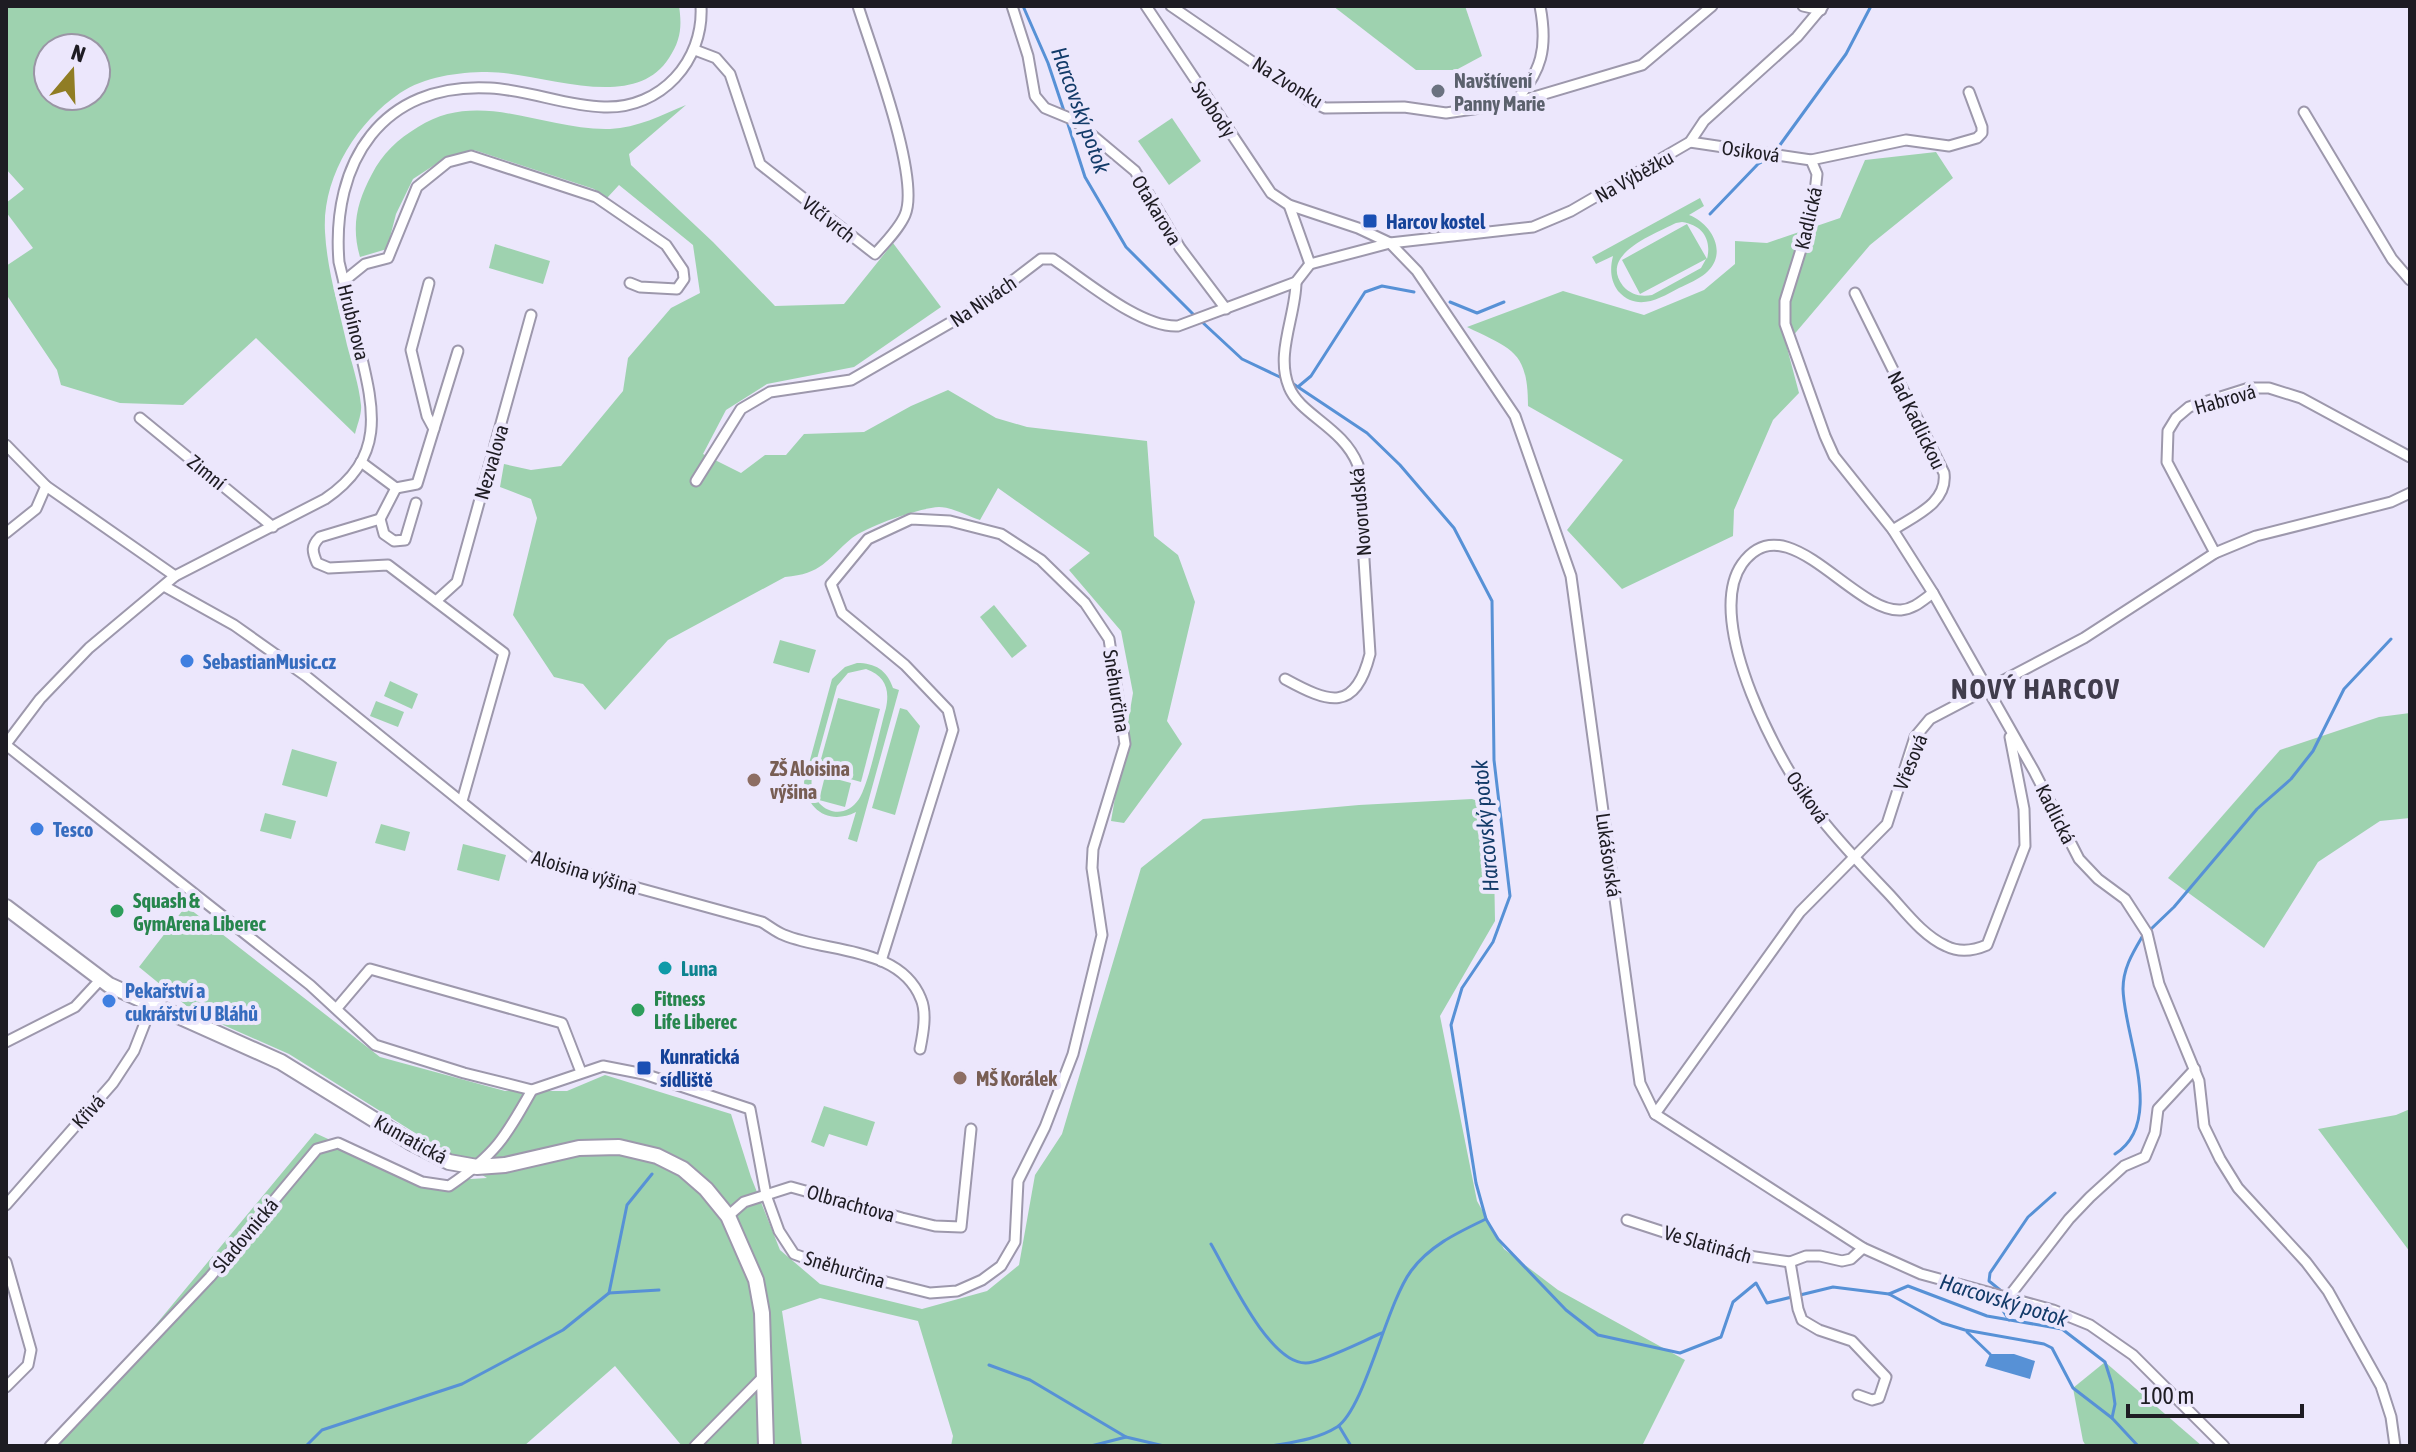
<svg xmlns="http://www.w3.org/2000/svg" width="2416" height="1452" font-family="'Asap Condensed',sans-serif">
	<rect width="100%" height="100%" fill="#ece7fc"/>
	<!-- green -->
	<g fill="#9ed2af" fill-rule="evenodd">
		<path d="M6 6H679C682 26 681 40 669 58 633 114 542 72 487 72 458 72 424 77 400 93 356 123 322 178 325 232 327 270 339 308 347 345 352 364 359 385 361 405 362 414 357 425 355 434L256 338 183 405 120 403 61 385 57 370 6 294V266L33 248 6 212V203L24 189 6 169ZM48 48H96V96H48Z"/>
		<path d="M1333 6H1465L1482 56 1456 70H1416Z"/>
		<path d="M686 105 629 154 631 165 713 242 775 306 844 304 893 243 941 307 854 367 767 384 726 410 703 454 741 473 765 455H786L804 434 864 432 911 406 948 390 996 418 1027 427 1147 441 1154 536 1178 555 1195 602 1167 721 1182 744 1124 823 1111 821 1133 693 1121 631 1069 570 1090 553 998 488 980 520C968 516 951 507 939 507 919 508 868 526 852 538 826 560 822 574 785 577L668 640 605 710 583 684 554 677 513 615 537 518 531 499 500 487 504 464 531 470 561 466 623 391 628 358 671 308 700 293 693 245 619 185 607 198 594 189 474 150 445 158 413 179 396 214 387 249 360 257C351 226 357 202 372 174 382 154 398 139 418 127 480 88 544 131 610 129 637 128 662 115 686 105Z"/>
		<path d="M1172 118 1201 161 1169 185 1138 141Z"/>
		<path d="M1936 152 1953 178 1870 245 1786 344 1799 393 1773 420 1734 510 1733 536 1622 589 1567 530 1623 460 1528 406C1528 351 1512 349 1467 327L1563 291 1644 315 1704 290 1735 264V241L1767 243 1840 218 1865 160Z"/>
		<path d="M1700 198 1704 206 1689 215C1711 223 1729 253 1706 273 1699 279 1688 284 1679 288 1659 299 1637 312 1618 291 1610 280 1610 268 1613 256L1596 264 1592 257ZM1682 222C1702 225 1712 239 1707 259L1687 224 1622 260 1640 294 1706 259 1701 268 1652 295C1641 297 1631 295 1623 286 1598 254 1655 234 1676 223Z"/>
		<path d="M495 244 550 261 543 284 489 268Z"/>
		<path d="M994 605 1027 646 1012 658 980 617Z"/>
		<path d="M780 640 816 650 809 673 773 663Z"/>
		<path d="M857 663C875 663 887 670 893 688L899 690 857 842 848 839 856 812C830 825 807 811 804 782L832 679 845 667ZM866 669C885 676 890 689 886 708 880 729 869 783 859 799 841 826 807 806 812 777L837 686 848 673Z"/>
		<path d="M390 681 418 694 412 709 384 696Z"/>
		<path d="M838 698 880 709 861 782 818 770Z"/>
		<path d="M376 701 404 712 398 727 370 716Z"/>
		<path d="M900 708 907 710 920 726 895 815 872 808Z"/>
		<path d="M2410 713V818L2380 821 2318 862 2264 948 2168 878 2280 750 2379 717Z"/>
		<path d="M292 749 337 762 327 797 282 785Z"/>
		<path d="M825 776 851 783 845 807 819 800Z"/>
		<path d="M1472 799 1493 806 1495 921 1440 1016 1477 1201 1504 1249 1558 1290 1685 1360 1642 1446H951L953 1436 918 1321 820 1298 782 1311 802 1446H682L615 1366 524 1446H55L315 1133 422 1182 487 1178 289 1054 194 1012 139 967 186 906 380 1057 505 1091H567L605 1075 731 1114 751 1177 780 1250 820 1284 922 1309 987 1291 1019 1265 1035 1175 1062 1134 1141 868 1203 819 1359 805Z"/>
		<path d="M265 813 296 821 291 839 260 831Z"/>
		<path d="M381 824 410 832 405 851 375 843Z"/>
		<path d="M463 844 506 855 499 881 457 870Z"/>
		<path d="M824 1106 875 1122 867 1146 829 1134 824 1147 811 1142Z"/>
		<path d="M2410 1109V1252L2318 1129 2396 1115Z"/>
		<path d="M2105 1362 2202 1446H2086L2083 1441 2073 1388Z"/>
	</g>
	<!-- water -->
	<path fill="#5791d6" d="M1990 1354H2014L2035 1361 2030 1379 1985 1366Z"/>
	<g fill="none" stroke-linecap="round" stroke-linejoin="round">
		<!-- stream -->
		<g stroke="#5791d6" stroke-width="3">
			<path d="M1023 6 1048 63 1064 111"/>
			<path d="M1066 118 1085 177 1126 247 1195 316"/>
			<path d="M1777 149 1846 54 1871 6"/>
			<path d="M1710 214 1758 164 1769 158"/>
			<path d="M1450 302 1477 313 1504 302"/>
			<path d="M1201 321 1242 359 1282 378"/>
			<path d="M1292 383 1367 433 1400 465 1454 528 1492 601 1494 760 1510 896 1493 942 1462 988 1451 1025 1476 1183 1486 1219 1498 1239 1566 1310 1598 1335 1680 1353 1721 1337 1733 1302 1756 1283 1767 1303 1833 1287 1889 1294 1908 1286 1987 1316 2062 1329 2105 1362 2112 1384 2115 1404 2112 1418 2138 1446"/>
			<path d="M1299 386 1311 376 1365 292 1382 286 1414 292"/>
			<path d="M2151 929 2174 907 2257 809 2291 779 2313 751 2344 689 2391 639"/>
			<path d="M2115 1154C2166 1122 2124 1037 2123 989 2123 969 2132 954 2142 937"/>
			<path d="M1211 1244C1228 1273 1269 1364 1306 1363 1320 1363 1367 1339 1382 1333"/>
			<path d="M2000 1290 1989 1281 1990 1273 2028 1217 2055 1193"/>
			<path d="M609 1293 659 1290"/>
			<path d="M1889 1294 1942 1323 1965 1330 2044 1344 2052 1348 2073 1388 2112 1418"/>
			<path d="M1998 1303 2009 1320"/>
			<path d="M1967 1332 1990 1354"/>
			<path d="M989 1365 1030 1380 1126 1437"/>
			<path d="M1339 1426 1351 1446"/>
			<path d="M306 1446 322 1430 462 1384 563 1330 609 1293 627 1205 652 1174"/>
			<path d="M1091 1446 1126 1437 1164 1446"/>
			<path d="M1272 1446C1294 1442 1318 1439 1337 1427 1365 1408 1386 1305 1411 1271 1430 1245 1459 1232 1486 1219"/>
		</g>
		<!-- street casing -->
		<g stroke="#9d98ac" stroke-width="13">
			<g id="street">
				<path d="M1012 6 1028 56 1035 96 1045 108 1074 120 1135 171 1180 248 1226 309"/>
				<path d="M1146 6 1271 193 1289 205 1358 228 1390 243 1417 271 1515 416 1571 576 1640 1083 1655 1114 1863 1248 1921 1274 2053 1310 2090 1325 2133 1355 2224 1446"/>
				<path d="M1171 6 1308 100 1325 108 1404 107 1446 113 1514 103 1642 65 1712 6"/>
				<path d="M1803 6 1821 10"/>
				<path d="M695 50 716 58 730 74 760 164 875 254C885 243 899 229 905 215 921 178 871 48 858 6"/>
				<path d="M1514 103C1542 71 1548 48 1540 6"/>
				<path d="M2304 112 2392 259 2410 280"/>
				<path d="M1690 142 1811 160 1906 140 1949 146 1977 138 1982 133V127L1969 92"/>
				<path d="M1811 160 1817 174 1813 211 1785 301V324L1825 436 1834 456 1893 530 1933 593 2034 771 2079 859 2098 879 2125 899 2147 933 2159 984 2199 1081 2204 1126 2220 1159 2238 1188 2306 1262 2328 1291 2381 1386 2391 1417 2395 1446"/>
				<path d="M1289 205 1310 264"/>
				<path d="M344 281 365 264 388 258 417 187 448 162 471 156 596 197 666 245 683 270 684 279 677 289 640 287 630 283"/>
				<path d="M429 283 411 350 427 416 434 429"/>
				<path d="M1855 293 1944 473C1948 503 1914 516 1893 530"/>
				<path d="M140 418 273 527"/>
				<path d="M6 445 46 486 175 576"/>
				<path d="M361 462 396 488 417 484 458 351"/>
				<path d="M696 481 741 409 770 392 851 380 981 305 1041 259H1053C1085 280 1140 328 1178 326L1296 282 1310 264 1390 243 1533 227 1571 211 1690 142 1704 121 1797 37 1823 6"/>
				<path d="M396 488 380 519 384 534 394 541 405 540 416 503"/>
				<path d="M380 519 320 537C311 546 312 551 317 563L329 568 388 565 504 653 462 801"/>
				<path d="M6 533 36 509 46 486"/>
				<path d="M2215 553 2167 462 2168 431 2176 418 2189 407 2249 388H2269L2301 398 2410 457"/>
				<path d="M164 586 234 625 306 676 532 859 762 922C769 926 776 932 784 935 827 953 900 946 921 999 927 1013 923 1034 920 1049"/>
				<path d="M1933 593C1923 600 1914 609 1901 610 1853 613 1786 502 1742 564 1702 621 1781 768 1819 816 1840 843 1864 868 1888 893 1905 911 1922 935 1946 946 1960 953 1973 951 1987 945L2025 846 2024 809 2010 737"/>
				<path d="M436 601 457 582 531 315"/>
				<path d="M1285 679C1329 703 1355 713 1370 654L1358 465C1343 427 1300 415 1289 387 1275 354 1296 315 1296 282"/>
				<path d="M6 744 40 699 89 648 175 576 325 499C387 457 374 409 359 346 352 318 346 290 339 262 331 162 382 82 490 88 529 90 566 106 604 107 661 109 704 61 701 6"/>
				<path d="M6 745 310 985 375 1045 464 1073 532 1090 603 1066 644 1074 750 1109 766 1195 779 1231 794 1254 838 1270 930 1293 957 1291 982 1280 1001 1266 1015 1242 1018 1181 1045 1127 1073 1054 1102 935 1092 868 1093 849 1125 744 1109 639 1085 603 1041 560 1001 534 950 521 911 519 868 539 831 584 842 613 905 665 948 710 953 730 881 961"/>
				<path d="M337 1008 370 969 562 1023 581 1072"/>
				<path d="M6 1042 75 1007 101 979"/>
				<path d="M1655 1114 1800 912 1887 824 1915 737 1930 719 2084 638 2215 553 2256 536 2391 502 2410 493"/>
				<path d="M6 1205 113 1083 134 1051 152 1005"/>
				<path d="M728 1216 744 1202 791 1187 902 1218 935 1226 961 1227 971 1129"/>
				<path d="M1627 1220 1728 1253 1790 1262 1806 1256H1820L1842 1261 1851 1259 1863 1248"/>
				<path d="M6 1262 31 1350 28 1365 6 1387"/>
				<path d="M1790 1262 1798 1309 1802 1320 1819 1330 1852 1341 1886 1377 1879 1398 1872 1400 1858 1395"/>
				<path d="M2007 1299 2069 1219 2090 1197 2124 1166 2145 1157 2155 1133 2158 1109 2195 1069"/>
				<path d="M50 1446 210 1277 317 1149 338 1143 422 1182 449 1186C495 1155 505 1138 532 1090"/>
				<path d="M695 1446 764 1376"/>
			</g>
		</g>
		<!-- secondary casing -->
		<g stroke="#9d98ac" stroke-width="18">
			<path id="secondary" d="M6 907 109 985 281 1062 412 1143 449 1162 477 1167 505 1165 579 1148 619 1147 657 1156 683 1169 706 1189 728 1216 756 1280 762 1313 766 1446"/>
		</g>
		<!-- street -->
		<use href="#street" stroke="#fff" stroke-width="9"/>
		<!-- secondary -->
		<use href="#secondary" stroke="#fff" stroke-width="14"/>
	</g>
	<!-- markers -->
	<circle fill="#6b7280" stroke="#ece7fc" stroke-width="3" cx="1438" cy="91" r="8"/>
	<g fill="#1a4fb4" stroke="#ece7fc" stroke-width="3">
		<rect x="1362" y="213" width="16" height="16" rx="4"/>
		<rect x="636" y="1060" width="16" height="16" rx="4"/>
	</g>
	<g fill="#3f7fe0" stroke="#ece7fc" stroke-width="3">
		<circle cx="187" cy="661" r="8"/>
		<circle cx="37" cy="829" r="8"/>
		<circle cx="109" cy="1001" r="8"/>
	</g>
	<g fill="#8d6e63" stroke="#ece7fc" stroke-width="3">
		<circle cx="754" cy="780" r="8"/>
		<circle cx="960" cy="1078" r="8"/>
	</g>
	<g fill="#2e9e5b" stroke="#ece7fc" stroke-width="3">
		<circle cx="117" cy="911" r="8"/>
		<circle cx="638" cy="1010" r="8"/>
	</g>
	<circle fill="#0f9aa8" stroke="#ece7fc" stroke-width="3" cx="665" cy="968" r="8"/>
	<g text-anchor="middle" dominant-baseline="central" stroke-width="8" stroke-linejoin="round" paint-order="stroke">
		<!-- worship labels -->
		<g font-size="20" font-weight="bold" fill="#5b616d" stroke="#ece7fc" text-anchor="start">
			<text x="1454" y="80">Navštívení<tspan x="1454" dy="23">Panny Marie</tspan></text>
		</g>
		<!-- street labels -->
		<g font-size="20" fill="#1e1c23" stroke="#ece7fc">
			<text transform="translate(1288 82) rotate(32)">Na Zvonku</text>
			<text transform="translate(1214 109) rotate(56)">Svobody</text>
			<text transform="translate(1751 151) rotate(8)">Osiková</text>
			<text transform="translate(1634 176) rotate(-29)">Na Výběžku</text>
			<text transform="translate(1157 210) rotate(59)">Otakarova</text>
			<text transform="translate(1808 218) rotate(-77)">Kadlická</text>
			<text transform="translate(829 219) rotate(38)">Vlčí vrch</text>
			<text transform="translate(983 301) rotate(-34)">Na Nivách</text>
			<text transform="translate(354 322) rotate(76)">Hrubínova</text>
			<text transform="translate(2225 399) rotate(-16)">Habrová</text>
			<text transform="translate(1917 420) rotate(64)">Nad Kadlickou</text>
			<text transform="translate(491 462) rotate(-74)">Nezvalova</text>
			<text transform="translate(207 472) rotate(39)">Zimní</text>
			<text transform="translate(1360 512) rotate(-95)">Novorudská</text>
			<text transform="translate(1117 691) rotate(81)">Sněhurčina</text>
			<text transform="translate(1910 762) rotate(-68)">Vřesová</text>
			<text transform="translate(1808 797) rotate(55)">Osiková</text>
			<text transform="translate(2056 814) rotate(63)">Kadlická</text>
			<text transform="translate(1609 855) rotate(82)">Lukášovská</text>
			<text transform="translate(585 872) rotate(17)">Aloisina výšina</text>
			<text transform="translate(88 1111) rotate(-48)">Křivá</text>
			<text transform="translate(411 1139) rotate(29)">Kunratická</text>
			<text transform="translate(851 1203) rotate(16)">Olbrachtova</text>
			<text transform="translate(245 1235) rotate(-50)">Sladovnická</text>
			<text transform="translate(1708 1244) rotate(16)">Ve Slatinách</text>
			<text transform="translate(845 1269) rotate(17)">Sněhurčina</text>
		</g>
		<!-- transit labels -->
		<g font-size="20" font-weight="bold" fill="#164399" stroke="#ece7fc" text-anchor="start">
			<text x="1386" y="221">Harcov kostel</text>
			<text x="660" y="1056">Kunratická<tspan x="660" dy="23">sídliště</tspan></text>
		</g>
		<!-- shop labels -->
		<g font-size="20" font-weight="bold" fill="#366cbe" stroke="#ece7fc" text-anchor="start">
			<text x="203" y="661">SebastianMusic.cz</text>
			<text x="53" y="829">Tesco</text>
			<text x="125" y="990">Pekařství a<tspan x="125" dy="23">cukrářství U Bláhů</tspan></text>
		</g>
		<!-- education labels -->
		<g font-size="20" font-weight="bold" fill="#785e54" stroke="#ece7fc" text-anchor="start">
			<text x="770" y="768">ZŠ Aloisina<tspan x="770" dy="23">výšina</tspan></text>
			<text x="976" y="1078">MŠ Korálek</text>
		</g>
		<!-- leisure labels -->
		<g font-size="20" font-weight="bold" fill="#27864d" stroke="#ece7fc" text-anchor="start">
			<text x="133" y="900">Squash &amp;<tspan x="133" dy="23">GymArena Liberec</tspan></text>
			<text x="654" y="998">Fitness<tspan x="654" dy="23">Life Liberec</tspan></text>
		</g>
		<!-- culture labels -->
		<g font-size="20" font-weight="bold" fill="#0d838f" stroke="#ece7fc" text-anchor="start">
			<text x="681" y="968">Luna</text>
		</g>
		<!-- water labels -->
		<g font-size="22" font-style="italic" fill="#133b69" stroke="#ece7fc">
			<text transform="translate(1081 110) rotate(70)">Harcovský potok</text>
			<text transform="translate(1485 826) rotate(-95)">Harcovský potok</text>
			<text transform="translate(2004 1300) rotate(17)">Harcovský potok</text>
		</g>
		<!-- district labels -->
		<g font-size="28" font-weight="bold" letter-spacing="2" fill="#403c4c" stroke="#ece7fc">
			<text x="2036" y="689">NOVÝ HARCOV</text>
		</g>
	</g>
	<!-- border -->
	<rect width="2416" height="1452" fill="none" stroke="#1e1c23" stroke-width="16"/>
	<!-- north arrow -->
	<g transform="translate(72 72) rotate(19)"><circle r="38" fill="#ece7fc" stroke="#9a96a5" stroke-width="2"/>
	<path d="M0-6L14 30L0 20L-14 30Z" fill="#907d24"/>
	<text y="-12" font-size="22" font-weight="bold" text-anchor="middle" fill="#1e1c23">N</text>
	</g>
	<!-- scale -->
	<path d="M2128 1404v12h174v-12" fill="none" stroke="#1e1c23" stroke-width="4"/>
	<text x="2140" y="1404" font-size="24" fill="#1e1c23" stroke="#ece7fc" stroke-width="6" paint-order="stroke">100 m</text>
</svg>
